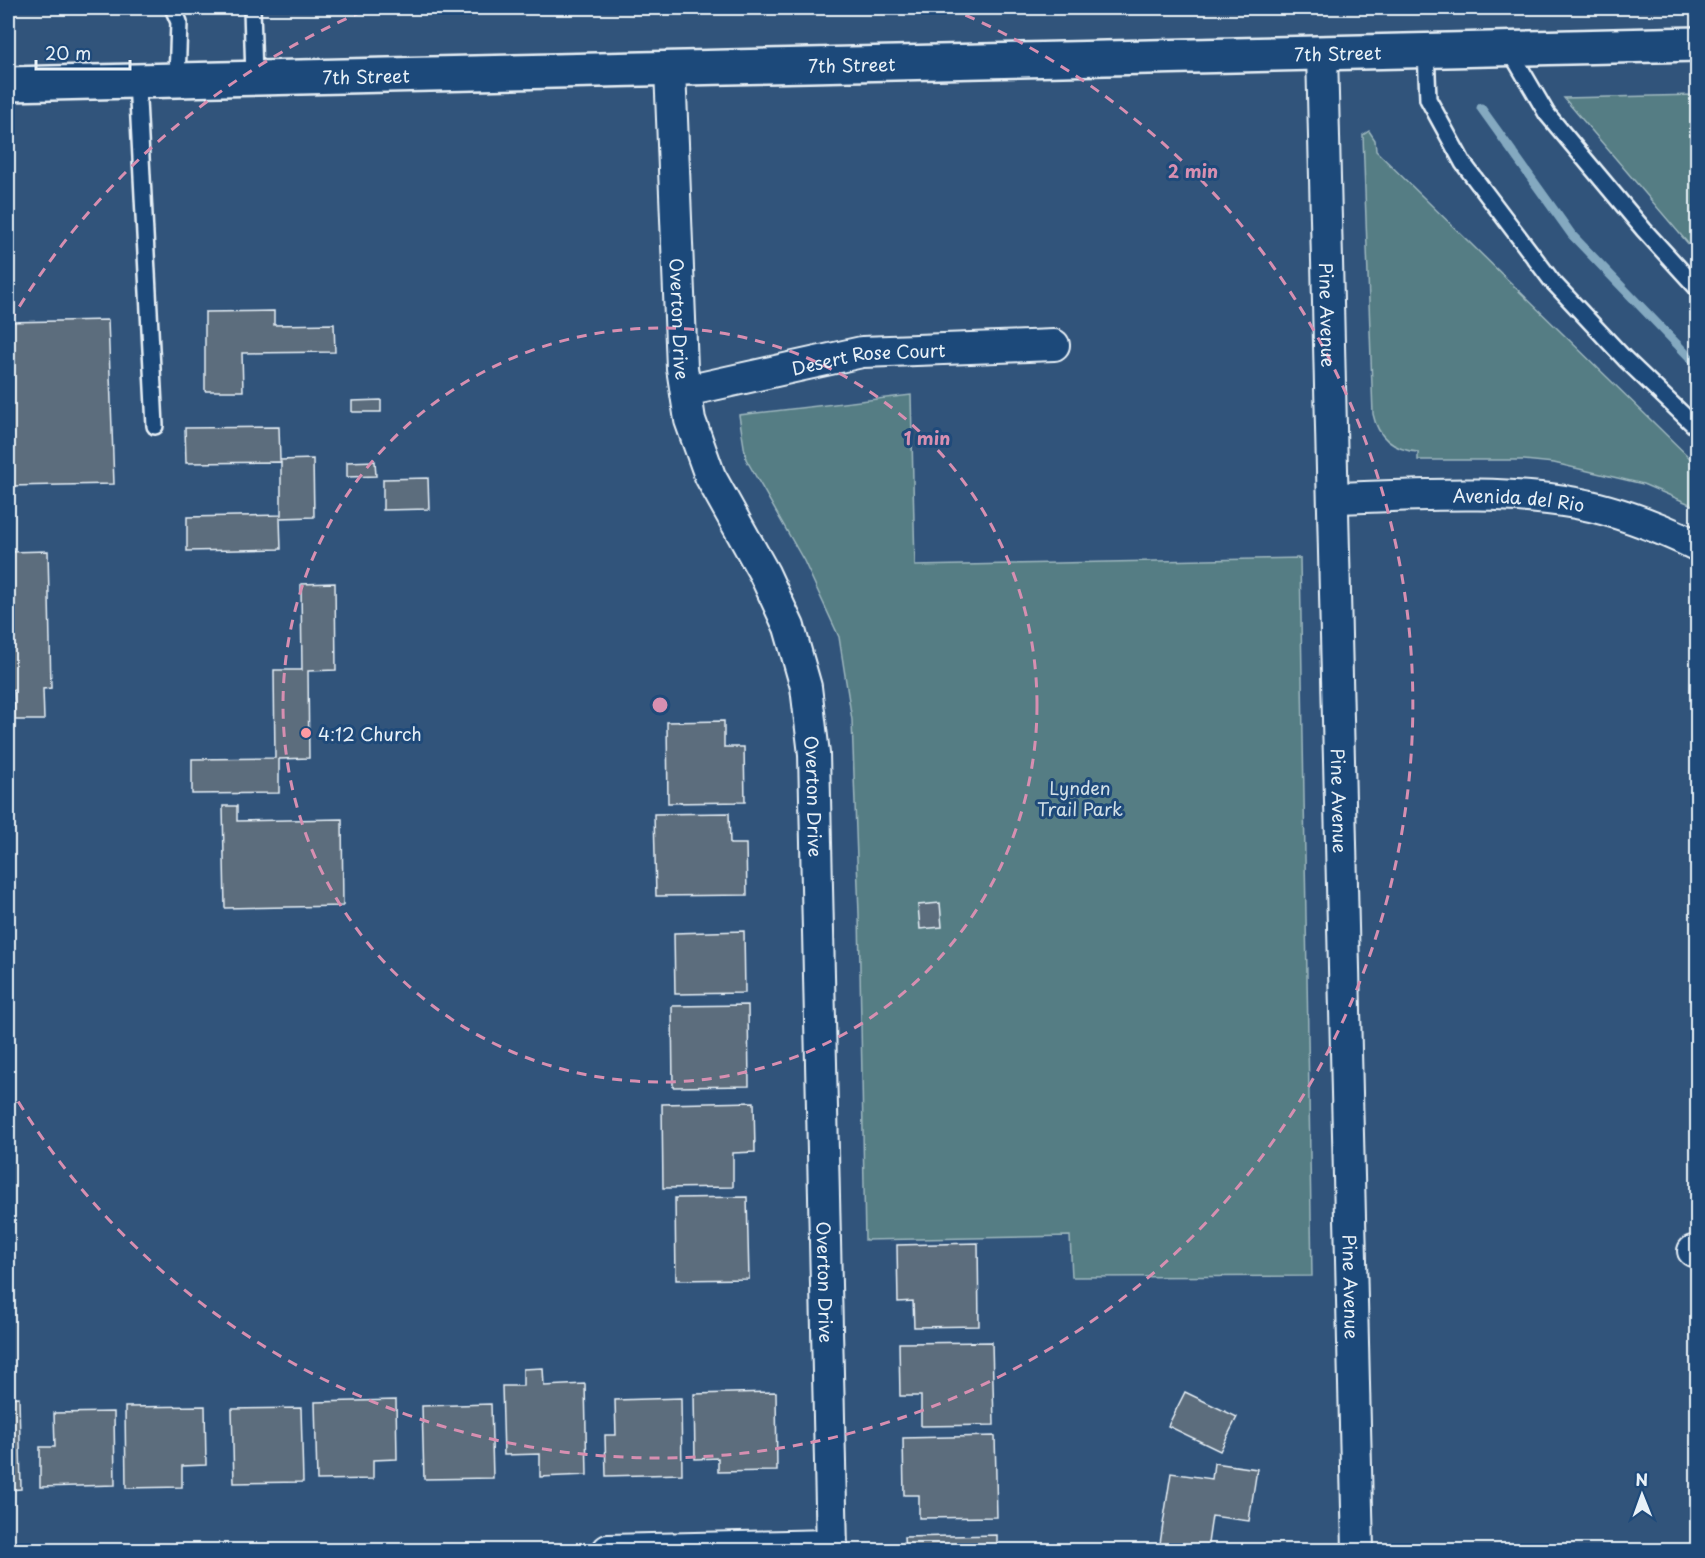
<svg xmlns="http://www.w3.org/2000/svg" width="1705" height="1558" font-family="'Playpen Sans',sans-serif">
	<rect width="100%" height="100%" fill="#31547b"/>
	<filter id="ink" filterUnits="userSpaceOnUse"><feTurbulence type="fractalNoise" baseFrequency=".0167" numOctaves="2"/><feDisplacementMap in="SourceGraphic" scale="12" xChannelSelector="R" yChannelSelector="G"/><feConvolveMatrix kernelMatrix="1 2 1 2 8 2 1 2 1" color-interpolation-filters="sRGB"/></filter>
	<g filter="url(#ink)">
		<!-- green -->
		<g fill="#547d84" stroke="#9eb7be" stroke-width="1.5">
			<path d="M1697 95H1698L1697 254 1564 98Z"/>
			<path d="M1369 131 1375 140 1376 151 1697 465V507L1643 484 1554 463 1524 460H1418V452C1394 450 1378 438 1373 414L1363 135Z"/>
			<path d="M911 395 915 566 1300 558 1312 1276 1072 1277 1070 1236 865 1240 859 914 852 720 839 637 804 561 746 459 739 415Z"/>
		</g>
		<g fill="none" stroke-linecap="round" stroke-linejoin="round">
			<!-- stream -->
			<path stroke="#84a9c0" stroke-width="9" d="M1481 108 1572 235 1698 366"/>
		</g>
		<!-- building -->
		<g fill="#5c6d7d" stroke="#e8f1f8" stroke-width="1.5">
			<path d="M274 311V325L334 324 335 352 242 353 243 391H205V312Z"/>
			<path d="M108 320 114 484 8 486V322Z"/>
			<path d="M381 400V412H352V401Z"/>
			<path d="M279 427 280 460 313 459 314 517 280 518 281 549 187 551V517L281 515V462L186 463 185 428Z"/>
			<path d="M375 461 376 476 347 477V462Z"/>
			<path d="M428 478 429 509 383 510V479Z"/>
			<path d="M48 551 51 688 43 689 44 720H15L14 690H8V694V552Z"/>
			<path d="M335 583 336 670 308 671 309 758 279 759V793L192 794V759L275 758 274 670H302L301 584Z"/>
			<path d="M724 721V747H744L745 802 668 803 667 722Z"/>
			<path d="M223 806H237V821L342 819 343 906 225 908Z"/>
			<path d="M729 813 730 844H746L747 895 656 896 654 814Z"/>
			<path d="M940 903 942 927 920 929 918 905Z"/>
			<path d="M744 931 745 993 675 994 674 933Z"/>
			<path d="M748 1005 749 1086 673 1087 672 1006Z"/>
			<path d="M754 1102 755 1152 733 1153V1187L663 1188 662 1104Z"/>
			<path d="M747 1197 749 1279 676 1280 675 1198Z"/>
			<path d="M978 1243 979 1326 914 1327 913 1301 898 1302 897 1245Z"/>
			<path d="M992 1342 994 1425 921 1426V1396H900L899 1343Z"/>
			<path d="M543 1368 544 1386 585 1384 587 1475 540 1477V1454L504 1455 502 1386H523V1369Z"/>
			<path d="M776 1392 777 1471 718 1472V1458L695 1459 694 1394Z"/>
			<path d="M1185 1392 1237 1417 1220 1451 1168 1426Z"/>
			<path d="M19 1397 21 1489 8 1490V1398Z"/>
			<path d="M681 1398 682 1474 606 1476 605 1435H616L615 1400Z"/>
			<path d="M396 1400 397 1459 373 1460V1479L317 1480 315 1402Z"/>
			<path d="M491 1404 493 1478 424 1479 422 1406Z"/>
			<path d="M205 1406 206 1465 182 1466V1487L126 1488 125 1407Z"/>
			<path d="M301 1408 303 1482 234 1483 232 1409Z"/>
			<path d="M114 1412 115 1485 40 1487V1447H55L54 1413Z"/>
			<path d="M995 1436 997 1517 919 1518V1495H904L903 1438Z"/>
			<path d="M1214 1463 1257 1469 1249 1521 1212 1516 1207 1550H1159L1171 1473 1212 1479Z"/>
			<path d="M997 1535V1550H905L904 1537Z"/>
		</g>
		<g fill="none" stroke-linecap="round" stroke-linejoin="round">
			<!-- lane casing -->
			<g stroke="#e8f1f8" stroke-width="20">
				<g id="lane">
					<path d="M173 8 179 22 177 80"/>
					<path d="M252 8 254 78"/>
					<path d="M1509 49 1547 114 1644 230 1698 289"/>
					<path d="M1426 51 1428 99 1463 163 1552 281 1625 359 1698 429"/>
					<path d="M137 81 155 426"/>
				</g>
			</g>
			<!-- street casing -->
			<g stroke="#e8f1f8" stroke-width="34">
				<g id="street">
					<path id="s1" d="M1322 53 1358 1550"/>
					<path id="s2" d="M670 69 682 368 690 420 710 476 764 573 789 627 806 687 814 754 832 1550"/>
					<path id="s3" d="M686 391 862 352 1054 345"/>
					<path id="s4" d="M1333 498C1413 496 1497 489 1576 503 1619 511 1659 527 1698 546"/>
					<path d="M1693 1251H1698"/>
					<path d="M608 1550 832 1545"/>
				</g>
			</g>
			<!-- secondary casing -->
			<g stroke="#e8f1f8" stroke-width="38">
				<g id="secondary">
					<path id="s5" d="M8 84 1698 44"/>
				</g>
			</g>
			<!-- lane -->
			<use href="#lane" stroke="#1f4a7a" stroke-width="15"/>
			<!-- street -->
			<use href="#street" stroke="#1f4a7a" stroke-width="30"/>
			<!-- secondary -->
			<use href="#secondary" stroke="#1f4a7a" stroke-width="33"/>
		</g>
	</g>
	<!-- distance rings -->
	<g fill="none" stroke="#d78fb1" stroke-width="3" stroke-dasharray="10 8">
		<circle cx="660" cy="705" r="377"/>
		<path d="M10 322A754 754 0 0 1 371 8M949 8A754 754 0 1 1 10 1088"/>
	</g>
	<!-- markers -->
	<circle fill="#ff9aa2" stroke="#1f4a7a" stroke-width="2" cx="306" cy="733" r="6"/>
	<g text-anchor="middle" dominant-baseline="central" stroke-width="6" stroke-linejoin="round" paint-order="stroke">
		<!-- street labels -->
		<g font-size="18" fill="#e8f1f8" stroke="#1f4a7a">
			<text stroke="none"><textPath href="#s5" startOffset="1330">7th Street</textPath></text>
			<text stroke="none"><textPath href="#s5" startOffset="844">7th Street</textPath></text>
			<text stroke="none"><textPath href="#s5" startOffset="358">7th Street</textPath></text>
			<text stroke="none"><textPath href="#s1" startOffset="262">Pine Avenue</textPath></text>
			<text stroke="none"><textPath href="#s2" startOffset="250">Overton Drive</textPath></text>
			<text stroke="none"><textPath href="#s3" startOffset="186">Desert Rose Court</textPath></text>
			<text stroke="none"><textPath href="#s4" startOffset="186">Avenida del Rio</textPath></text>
			<text stroke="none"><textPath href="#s2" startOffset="754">Overton Drive</textPath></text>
			<text stroke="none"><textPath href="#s1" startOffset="748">Pine Avenue</textPath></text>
			<text stroke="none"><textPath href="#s2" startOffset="1240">Overton Drive</textPath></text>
			<text stroke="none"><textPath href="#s1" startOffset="1234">Pine Avenue</textPath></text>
		</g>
		<!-- poi labels -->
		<g font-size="18" fill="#e8f1f8" stroke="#1f4a7a" text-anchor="start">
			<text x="318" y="733">4:12 Church</text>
		</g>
		<!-- park labels -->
		<g font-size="18" fill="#d2e0e7" stroke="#1f4a7a">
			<text x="1080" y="787">Lynden<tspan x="1080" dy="21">Trail Park</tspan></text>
		</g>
	</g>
	<circle cx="660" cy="705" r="9" fill="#d78fb1" stroke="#1f4a7a" stroke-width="3"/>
	<g font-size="18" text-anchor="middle" font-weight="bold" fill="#d78fb1" stroke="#1f4a7a" stroke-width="6" stroke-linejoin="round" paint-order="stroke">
		<text x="1193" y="178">2 min</text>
		<text x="927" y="445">1 min</text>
	</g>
	<!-- margin -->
	<rect width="1705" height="1558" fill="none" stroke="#1f4a7a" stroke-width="30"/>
	<rect x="15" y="15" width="1675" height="1528" fill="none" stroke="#e8f1f8" stroke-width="2" filter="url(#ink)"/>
	<!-- north arrow -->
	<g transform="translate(1642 1495) rotate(359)" stroke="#1f4a7a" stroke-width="4.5" paint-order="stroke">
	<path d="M0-4.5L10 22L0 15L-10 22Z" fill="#e8f1f8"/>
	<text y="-9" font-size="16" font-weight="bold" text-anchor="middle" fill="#e8f1f8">N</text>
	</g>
	<!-- scale -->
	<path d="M36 60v9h94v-9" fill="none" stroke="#e8f1f8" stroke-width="3"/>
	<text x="45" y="60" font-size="18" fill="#e8f1f8" stroke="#1f4a7a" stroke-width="4.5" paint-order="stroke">20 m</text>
</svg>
